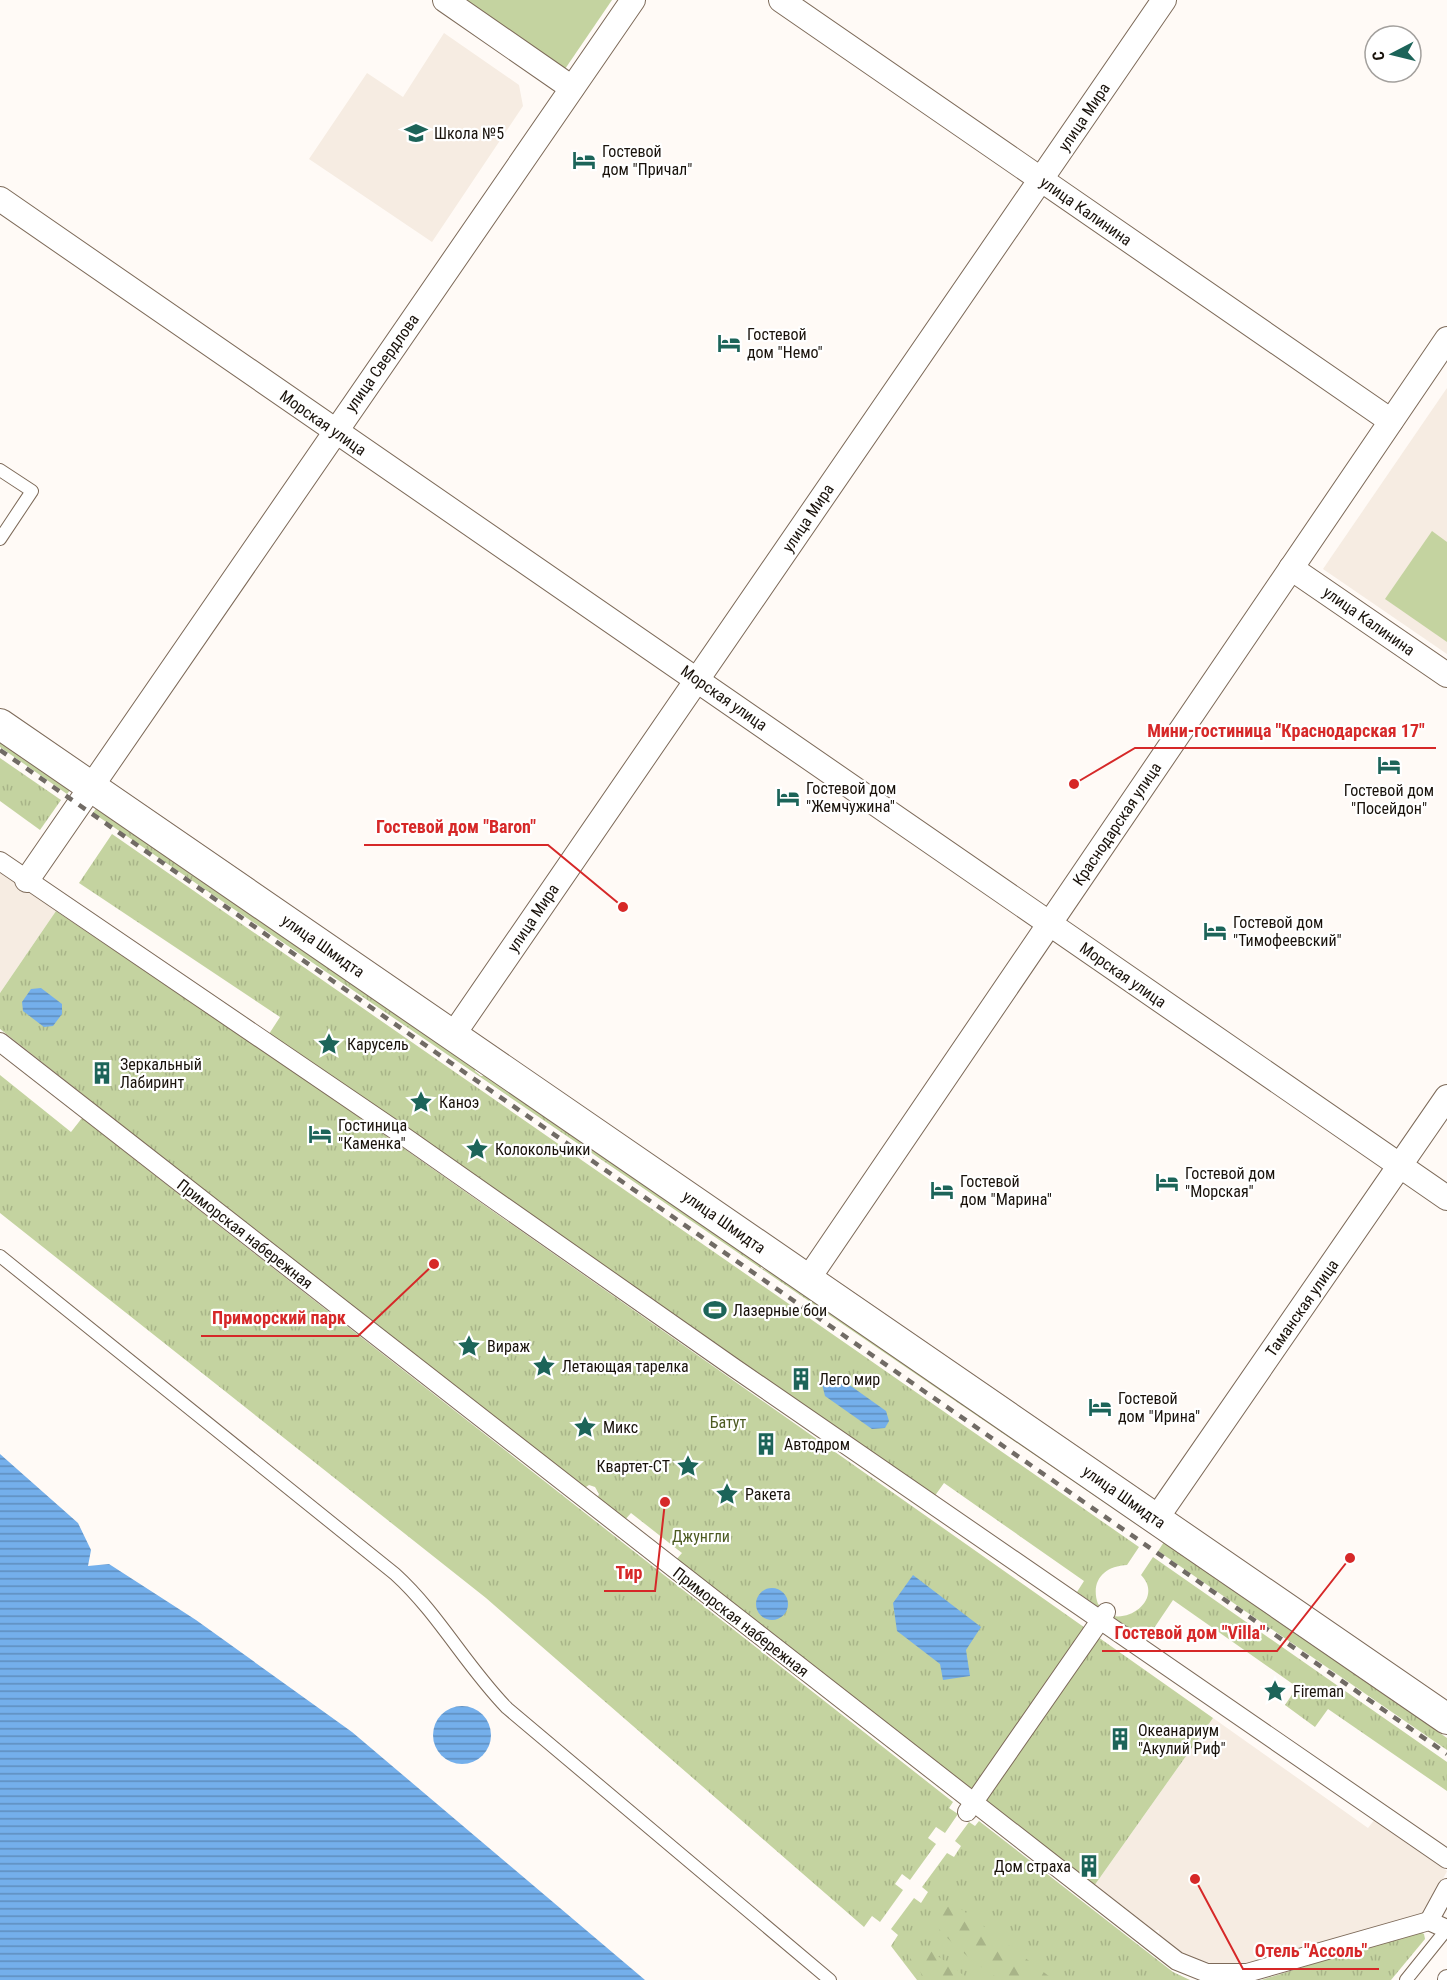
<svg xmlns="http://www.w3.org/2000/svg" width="1447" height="1980" font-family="'Roboto Condensed',sans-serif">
	<defs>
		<pattern id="grass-tufts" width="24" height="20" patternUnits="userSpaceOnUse" patternTransform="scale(1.5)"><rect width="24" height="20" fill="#c4d3a0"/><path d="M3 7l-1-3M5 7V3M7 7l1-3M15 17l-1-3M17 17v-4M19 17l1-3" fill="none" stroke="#a8b488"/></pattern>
		<pattern id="forest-firs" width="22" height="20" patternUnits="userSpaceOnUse" patternTransform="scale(1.5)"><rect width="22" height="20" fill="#c4d3a0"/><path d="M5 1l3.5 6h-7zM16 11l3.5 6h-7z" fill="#a8b488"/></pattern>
		<pattern id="water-rules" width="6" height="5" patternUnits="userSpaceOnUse" patternTransform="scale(1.5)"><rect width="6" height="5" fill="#74afeb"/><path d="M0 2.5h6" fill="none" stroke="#5e8dbd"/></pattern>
	</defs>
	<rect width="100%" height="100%" fill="#fffaf6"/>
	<!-- built -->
	<g fill="#f6ece2">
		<path d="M444 33 519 85 523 106 432 242 309 159 367 73 403 97Z"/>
		<path d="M1447 388V654L1323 569Z"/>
		<path d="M0 871 56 911 0 993Z"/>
		<path d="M1213 1718 1368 1828 1375 1819 1447 1871 1426 1913 1294 1952 1285 1947 1280 1950 1278 1957 1250 1964 1218 1965 1179 1954 1160 1939 1159 1930 1150 1931 1094 1886Z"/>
	</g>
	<!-- grass -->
	<g fill="url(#grass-tufts)">
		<path d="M0 739 42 768V772L53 776 71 789 67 794 0 747Z"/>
		<path d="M0 758 61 800 40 830 0 801Z"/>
		<path d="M97 807 475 1067V1071L481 1076 487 1075 761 1263V1268L773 1273 1149 1533 93 813Z"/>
		<path d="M112 834 1139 1547 1127 1565C1104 1566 1090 1581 1098 1604L1113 1616C1136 1620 1161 1595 1141 1575L1153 1557 1447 1762V1791L1328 1709 1315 1727 1285 1705 1297 1687 1173 1600 1146 1640 1077 1592 1084 1581 944 1483 934 1497 269 1034 280 1017 79 883Z"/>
		<path d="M56 911 301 1076 1213 1718 1094 1886 675 1561 682 1553 631 1513 624 1521 597 1500 599 1494 595 1487 589 1485 583 1489 0 1029V993Z"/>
		<path d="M0 1075 71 1132 82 1118 953 1802 949 1808 958 1814 945 1833 936 1827 928 1838 936 1844 910 1880 902 1874 895 1884 903 1890 880 1922 872 1916 864 1927 486 1598 0 1213Z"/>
		<path d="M1164 1542 1447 1738V1750L1158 1551Z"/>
		<path d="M979 1821 1173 1972 1190 1980H917L891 1946 898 1935 891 1929 914 1898 921 1903 928 1892 922 1887 947 1853 954 1857 961 1846 955 1841 969 1822 975 1826Z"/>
		<path d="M1419 1931 1424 1934 1425 1939 1391 1980H1261Z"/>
	</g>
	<!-- forest -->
	<g fill="url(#forest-firs)">
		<path d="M951 1905 961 1909 1054 1980C1038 1980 1019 1980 1003 1980 990 1977 943 1937 936 1925L940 1911Z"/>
		<path d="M920 1946 927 1948 970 1980H926L908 1955 912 1948Z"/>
	</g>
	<!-- garden -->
	<g fill="#c4d3a0">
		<path d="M463 0H612L565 69Z"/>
		<path d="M1432 531 1447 542V642L1385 599Z"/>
	</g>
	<!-- water -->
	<g fill="url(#water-rules)">
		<path d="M41 988 62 1004V1014L53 1026 44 1027 23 1011 22 1002 31 989Z"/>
		<path d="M831 1377 841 1379 886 1411 889 1421 885 1428 872 1429 825 1396 822 1384Z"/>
		<path d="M0 1454 78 1523 91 1550 88 1566 109 1564 196 1620 352 1732 645 1980H0Z"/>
		<path d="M913 1575 981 1627 966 1650 970 1676 943 1680 940 1664 897 1631 893 1603Z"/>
		<circle cx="772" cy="1604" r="16"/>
		<circle cx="462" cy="1735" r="29"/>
	</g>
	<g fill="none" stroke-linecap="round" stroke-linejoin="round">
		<!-- service casing -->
		<g stroke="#7d6a59" stroke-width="14">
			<g id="service">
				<path d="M0 470 32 491 0 539"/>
				<path d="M0 1256 395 1574C438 1613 466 1666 507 1708L830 1980"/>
				<path d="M1406 1980 1447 1929"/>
			</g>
		</g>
		<!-- pedestrian casing -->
		<g stroke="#7d6a59" stroke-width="20">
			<g id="pedestrian">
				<path d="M0 861 395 1130 733 1367 1447 1859"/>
				<path d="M0 1042 1177 1961 1207 1973H1247L1429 1921 1447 1929"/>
				<path d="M967 1812 1106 1612"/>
				<path d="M1429 1921 1447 1888"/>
				<path d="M1447 1980V1979"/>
			</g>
		</g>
		<!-- minor casing -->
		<g stroke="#7d6a59" stroke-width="26">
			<g id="minor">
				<path d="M445 0 572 88"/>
				<path d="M781 0 1391 421"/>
				<path d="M0 199 1447 1198"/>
				<path d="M1291 568 1447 675"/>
				<path d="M27 880 633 0"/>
				<path d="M453 1035 1164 0"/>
				<path d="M808 1279 1447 339"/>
				<path d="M1156 1519 1447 1097"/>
			</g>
		</g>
		<!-- tertiary casing -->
		<g stroke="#7d6a59" stroke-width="32">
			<path id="tertiary" d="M0 724 1447 1719"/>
		</g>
		<!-- service -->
		<use href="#service" stroke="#fff" stroke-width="12"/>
		<!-- pedestrian -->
		<use href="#pedestrian" stroke="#fff" stroke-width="18"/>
		<!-- minor -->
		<use href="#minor" stroke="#fff" stroke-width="24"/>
		<!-- tertiary -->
		<use href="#tertiary" stroke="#fff" stroke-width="30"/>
		<!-- rail -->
		<path stroke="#716b65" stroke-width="4.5" stroke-dasharray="8 8" stroke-linecap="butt" d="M0 750 1447 1754"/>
	</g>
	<!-- icons -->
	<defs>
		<g id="school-bare" transform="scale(1.8)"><path d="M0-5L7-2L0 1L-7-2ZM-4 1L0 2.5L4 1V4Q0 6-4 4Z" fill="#1c6459" stroke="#fff" stroke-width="2.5" paint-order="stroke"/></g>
		<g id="hotel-bare" transform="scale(1.8)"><path d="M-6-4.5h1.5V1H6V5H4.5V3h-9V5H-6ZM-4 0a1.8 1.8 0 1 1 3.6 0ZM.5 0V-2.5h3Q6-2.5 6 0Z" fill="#1c6459" stroke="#fff" stroke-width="2.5" paint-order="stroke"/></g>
		<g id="sight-bare" transform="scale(1.8)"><path d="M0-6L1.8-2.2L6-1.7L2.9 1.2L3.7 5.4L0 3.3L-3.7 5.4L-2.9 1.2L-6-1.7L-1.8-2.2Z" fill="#1c6459" stroke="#fff" stroke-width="2.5" paint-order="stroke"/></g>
		<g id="building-bare" transform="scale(1.8)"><path d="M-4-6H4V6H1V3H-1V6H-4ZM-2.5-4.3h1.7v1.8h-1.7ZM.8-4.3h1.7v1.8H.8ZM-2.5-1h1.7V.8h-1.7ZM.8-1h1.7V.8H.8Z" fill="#1c6459" stroke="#fff" stroke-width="2.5" paint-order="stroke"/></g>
		<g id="stadium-bare" transform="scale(1.8)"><path d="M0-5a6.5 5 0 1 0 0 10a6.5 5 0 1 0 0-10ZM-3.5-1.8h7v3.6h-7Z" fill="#1c6459" stroke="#fff" stroke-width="2.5" paint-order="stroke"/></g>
	</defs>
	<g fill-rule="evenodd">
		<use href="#school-bare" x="416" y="133"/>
		<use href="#hotel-bare" x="584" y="160"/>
		<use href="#hotel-bare" x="729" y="343"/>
		<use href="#hotel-bare" x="1389" y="765"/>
		<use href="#hotel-bare" x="788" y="797"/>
		<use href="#hotel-bare" x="1215" y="931"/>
		<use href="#sight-bare" x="329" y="1044"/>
		<use href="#building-bare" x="102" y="1073"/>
		<use href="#sight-bare" x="421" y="1102"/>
		<use href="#hotel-bare" x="320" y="1134"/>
		<use href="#sight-bare" x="477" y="1149"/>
		<use href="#hotel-bare" x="1167" y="1182"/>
		<use href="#hotel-bare" x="942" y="1190"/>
		<use href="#stadium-bare" x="715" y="1310"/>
		<use href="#sight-bare" x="469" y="1346"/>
		<use href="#sight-bare" x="544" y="1366"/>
		<use href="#building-bare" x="801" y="1379"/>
		<use href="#hotel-bare" x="1100" y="1407"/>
		<use href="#sight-bare" x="585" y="1427"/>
		<use href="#building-bare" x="766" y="1444"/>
		<use href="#sight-bare" x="688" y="1466"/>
		<use href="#sight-bare" x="727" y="1494"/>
		<use href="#sight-bare" x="1275" y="1691"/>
		<use href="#building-bare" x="1120" y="1739"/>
		<use href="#building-bare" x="1089" y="1866"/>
	</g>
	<g text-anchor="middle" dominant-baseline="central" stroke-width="4.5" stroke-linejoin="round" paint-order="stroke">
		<!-- street labels -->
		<g font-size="16" fill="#19120b" stroke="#fff">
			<text transform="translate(1084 117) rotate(-56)">улица Мира</text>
			<text transform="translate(1086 211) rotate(35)">улица Калинина</text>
			<text transform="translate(382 363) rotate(-55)">улица Свердлова</text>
			<text transform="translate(323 423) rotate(35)">Морская улица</text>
			<text transform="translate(808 518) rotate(-56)">улица Мира</text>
			<text transform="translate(1369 621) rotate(35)">улица Калинина</text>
			<text transform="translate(724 698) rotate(35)">Морская улица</text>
			<text transform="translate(1117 824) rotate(-56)">Краснодарская улица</text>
			<text transform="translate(533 918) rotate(-56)">улица Мира</text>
			<text transform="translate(323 946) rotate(35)">улица Шмидта</text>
			<text transform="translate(1123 975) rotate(35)">Морская улица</text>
			<text transform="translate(724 1222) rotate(35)">улица Шмидта</text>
			<text transform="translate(245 1234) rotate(38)">Приморская набережная</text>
			<text transform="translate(1302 1308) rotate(-55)">Таманская улица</text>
			<text transform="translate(1124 1497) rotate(35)">улица Шмидта</text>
			<text transform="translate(741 1622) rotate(38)">Приморская набережная</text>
		</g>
		<!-- poi labels -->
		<g font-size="16" fill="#19120b" stroke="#fff" text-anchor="start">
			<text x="434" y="133">Школа №5</text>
			<text x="602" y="151">Гостевой<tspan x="602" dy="18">дом "Причал"</tspan></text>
			<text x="747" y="334">Гостевой<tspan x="747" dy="18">дом "Немо"</tspan></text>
			<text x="806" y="788">Гостевой дом<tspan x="806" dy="18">"Жемчужина"</tspan></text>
			<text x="1389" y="790" text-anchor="middle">Гостевой дом<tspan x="1389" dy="18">"Посейдон"</tspan></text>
			<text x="1233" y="922">Гостевой дом<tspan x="1233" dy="18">"Тимофеевский"</tspan></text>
			<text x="347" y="1044">Карусель</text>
			<text x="120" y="1064">Зеркальный<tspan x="120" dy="18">Лабиринт</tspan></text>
			<text x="439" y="1102">Каноэ</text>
			<text x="338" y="1125">Гостиница<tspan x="338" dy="18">"Каменка"</tspan></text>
			<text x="495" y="1149">Колокольчики</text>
			<text x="1185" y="1173">Гостевой дом<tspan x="1185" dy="18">"Морская"</tspan></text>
			<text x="960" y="1181">Гостевой<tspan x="960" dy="18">дом "Марина"</tspan></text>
			<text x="733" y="1310">Лазерные бои</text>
			<text x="487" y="1346">Вираж</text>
			<text x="562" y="1366">Летающая тарелка</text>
			<text x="819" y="1379">Лего мир</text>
			<text x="1118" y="1398">Гостевой<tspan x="1118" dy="18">дом "Ирина"</tspan></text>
			<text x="603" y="1427">Микс</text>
			<text x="784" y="1444">Автодром</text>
			<text x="670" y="1466" text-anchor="end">Квартет-СТ</text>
			<text x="745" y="1494">Ракета</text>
			<text x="1293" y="1691">Fireman</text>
			<text x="1138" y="1730">Океанариум<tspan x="1138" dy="18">"Акулий Риф"</tspan></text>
			<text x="1071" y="1866" text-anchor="end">Дом страха</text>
		</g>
		<!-- park labels -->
		<g font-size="16" fill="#4d5b22" stroke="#fff">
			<text x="728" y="1422">Батут</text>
			<text x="701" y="1536">Джунгли</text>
		</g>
	</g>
	<!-- callouts -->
	<path fill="none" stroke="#d62828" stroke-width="2" d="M1074 784L1135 748H1436M623 907L548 845H364M434 1264L358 1336H201M665 1502L655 1591H604M1350 1558L1277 1651H1102M1195 1879L1243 1969H1379"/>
	<g fill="#d62828" stroke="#fff" stroke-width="2">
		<circle cx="1074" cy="784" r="6"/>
		<circle cx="623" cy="907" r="6"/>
		<circle cx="434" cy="1264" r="6"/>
		<circle cx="665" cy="1502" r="6"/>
		<circle cx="1350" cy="1558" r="6"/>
		<circle cx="1195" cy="1879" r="6"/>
	</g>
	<g font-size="18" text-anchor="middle" font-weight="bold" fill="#d62828" stroke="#fff" stroke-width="4.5" stroke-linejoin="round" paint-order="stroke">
		<text x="1286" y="737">Мини-гостиница "Краснодарская 17"</text>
		<text x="456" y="833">Гостевой дом "Baron"</text>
		<text x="279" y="1324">Приморский парк</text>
		<text x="629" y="1579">Тир</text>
		<text x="1190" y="1639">Гостевой дом "Villa"</text>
		<text x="1311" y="1957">Отель "Ассоль"</text>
	</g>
	<!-- north arrow -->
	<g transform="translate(1393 54) rotate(263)"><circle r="28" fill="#ffffff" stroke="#a3a09d" stroke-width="1.5"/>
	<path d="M0-4.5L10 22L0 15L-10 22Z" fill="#1c6459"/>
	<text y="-9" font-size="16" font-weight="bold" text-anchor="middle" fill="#19120b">С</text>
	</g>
</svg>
